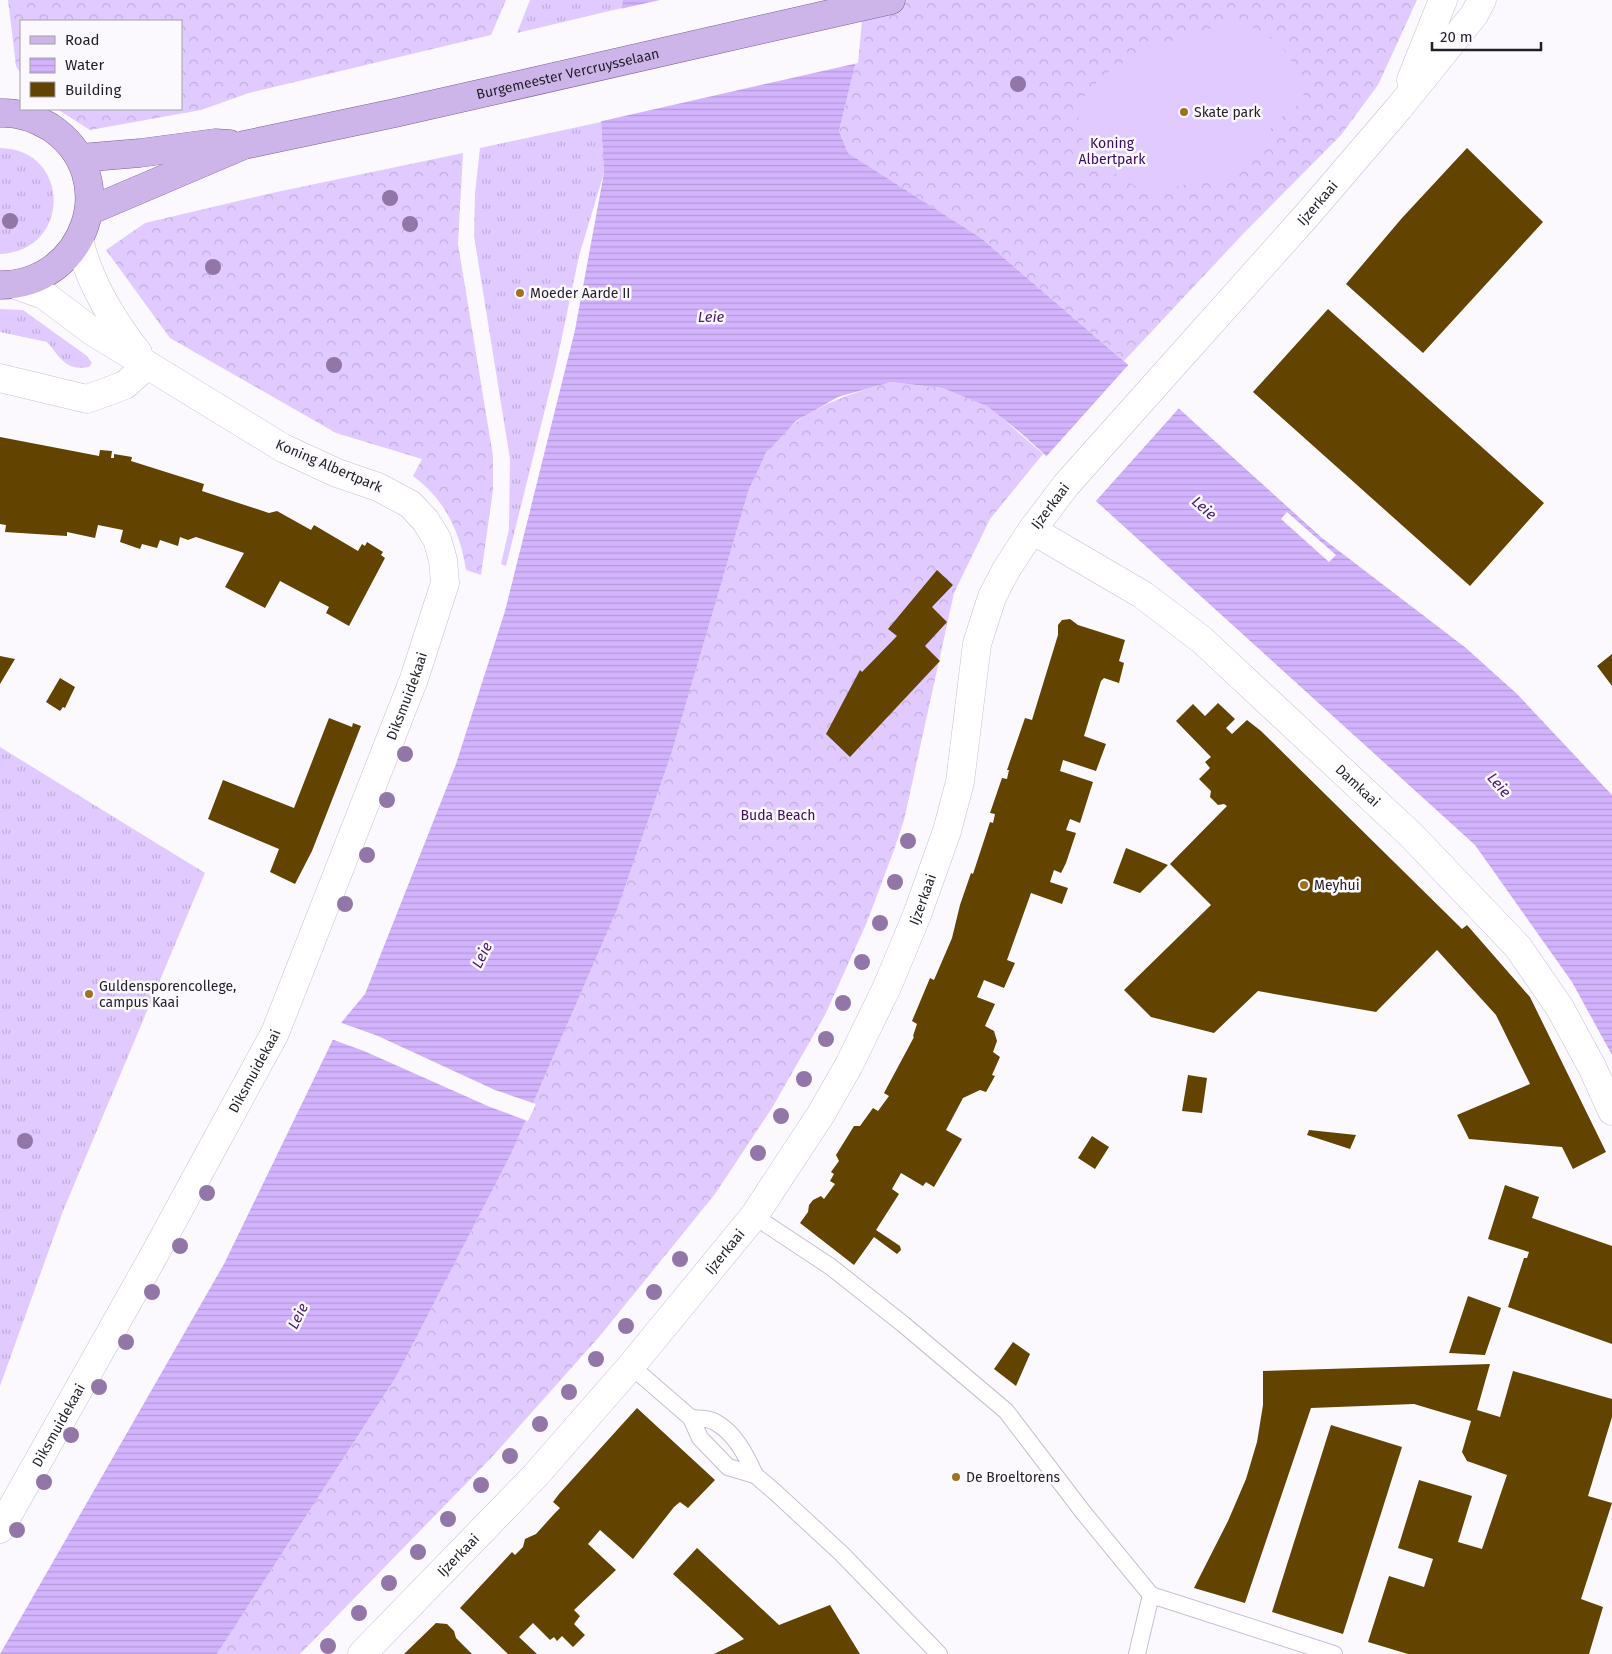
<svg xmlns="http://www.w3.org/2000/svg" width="1612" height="1654" font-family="'Fira Sans',sans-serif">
	<defs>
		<pattern id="grass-tufts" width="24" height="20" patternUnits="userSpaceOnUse" patternTransform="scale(1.25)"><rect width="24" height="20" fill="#e0caff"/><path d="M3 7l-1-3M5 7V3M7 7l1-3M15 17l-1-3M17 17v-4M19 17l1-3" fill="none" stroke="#c0addb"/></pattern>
		<pattern id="forest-crowns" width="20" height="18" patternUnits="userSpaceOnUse" patternTransform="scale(1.25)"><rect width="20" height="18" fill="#e0caff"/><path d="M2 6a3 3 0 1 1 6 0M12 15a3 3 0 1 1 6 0" fill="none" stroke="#c0addb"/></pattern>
		<pattern id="water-rules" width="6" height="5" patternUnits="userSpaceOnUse" patternTransform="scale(1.25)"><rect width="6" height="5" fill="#d3b3fd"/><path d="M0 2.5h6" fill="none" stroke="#b59ad9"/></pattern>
	</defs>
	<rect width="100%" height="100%" fill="#fbf9fe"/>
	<!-- grass -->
	<g fill="url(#grass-tufts)">
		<path d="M530 0H623L622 8 517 33Z"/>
		<path d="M601 122 604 173 579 256 556 365 506 566 501 564 509 529 510 459 474 236 475 193 480 148Z"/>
		<path d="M0 148C71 149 72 251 0 254Z"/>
		<path d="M0 309 23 310 87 356 92 363 89 367C65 371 61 358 47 342L0 332Z"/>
		<path d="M0 747 205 873 63 1211 0 1386Z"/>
	</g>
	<!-- forest -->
	<g fill="url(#forest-crowns)">
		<path d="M8 0H506L491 35 249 93 201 110 90 130 57 109H181V21H21V74L16 66Z"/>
		<path d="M862 0H1417L1378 85 1341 135 1243 234 1124 361 981 238 848 153 839 131 856 61Z"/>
		<path d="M463 153 458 244 493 456V490L481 575 466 570C460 531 445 500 413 476L422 459 336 433 170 338 106 250 145 223 272 193Z"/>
		<path d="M891 382 942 388 988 406 1043 454 990 519 954 593 904 820 894 850 867 922 825 1015 772 1108 715 1194 599 1337 492 1457 300 1654H217L396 1377 511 1154 617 910 671 755 749 489C754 477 759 464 766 454 794 411 845 395 891 382Z"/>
	</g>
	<!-- garden -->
	<path fill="#e0caff" d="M1223 25 1250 26 1279 43 1296 67 1305 89 1302 102 1276 121 1261 142 1252 163 1240 174 1146 192 1119 177 1094 158 1078 131 1079 102 1104 75 1142 50Z"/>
	<!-- water -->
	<path fill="url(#water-rules)" d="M623 0H862L856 61 839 131 848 153 981 238 1176 406 1322 538 1466 648 1517 694 1612 795V1055L1572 982 1475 845 1022 434 987 406 942 388 891 382 838 397 796 421 766 453 749 489 671 755 617 910 511 1154 396 1377 217 1654H0L224 1264 341 1023 365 994 456 764 505 611 575 330 604 173 601 122Z"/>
	<!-- pier -->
	<g fill="#fbf9fe">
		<path d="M660 0H864L858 63 598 122 620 9Z"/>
		<path d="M1130 363 1180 407 1095 502 1044 459Z"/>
		<path d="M1287 512 1336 555 1329 562 1281 519Z"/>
		<path d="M339 1022 378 1036 495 1090 536 1104 528 1121 490 1107 364 1051 331 1039Z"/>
	</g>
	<!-- building -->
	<g fill="#624400">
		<path d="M1467 148 1543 222 1423 353 1346 284 1402 218Z"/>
		<path d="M1328 309 1544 503 1470 586 1253 392Z"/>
		<path d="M0 437 99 456 100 450 112 451 111 458H114V454L132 457 131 461 204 484 202 491 269 513 277 511 311 530 314 525 358 551 362 544 365 546 367 542 383 552 381 555 385 558 349 626 326 613 329 607 280 581 265 608 225 587 244 553 196 537 188 540 180 537 178 546 160 540 157 548 142 544 140 549 120 542 123 530 98 525 95 538 67 532V536L5 532 6 525 0 524Z"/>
		<path d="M937 570 953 585 932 607 947 622 925 646 940 661 850 757 826 734 860 670 862 672 897 636 888 629Z"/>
		<path d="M1070 619 1078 625 1125 640 1119 661 1124 663 1119 683 1104 678 1101 681 1084 736 1106 744 1096 771 1063 760 1060 771 1093 782 1080 823 1070 819 1066 830 1076 833 1066 863 1061 873 1054 870 1050 882 1068 888 1062 904 1031 893 1007 960 1015 963 1004 988 984 980 977 997 995 1004 985 1026 994 1031 997 1041 993 1052 1000 1057 992 1075 995 1076 986 1092 980 1090 963 1098 946 1130 962 1139 934 1187 926 1182 923 1186 901 1173 892 1189 899 1194 876 1230 900 1246 901 1250 897 1254 874 1237 854 1265 800 1223 808 1212 809 1205 813 1200 821 1196 824 1199 835 1184 830 1181 834 1174 831 1172 839 1161 836 1155 854 1126H860L873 1108 878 1111 889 1096 884 1093 914 1037 913 1036 917 1024 912 1021 930 978 934 980 952 938 960 905 971 873 973 874 990 822 993 823 995 814 990 813 1002 778 1007 779 1009 770H1007L1025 718 1032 720 1058 635V625L1062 620Z"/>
		<path d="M1612 654V686L1597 666Z"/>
		<path d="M0 656 15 659 0 684Z"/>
		<path d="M60 678 75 687 65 708 63 707 60 711 46 702Z"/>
		<path d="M1218 703 1235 719 1226 728 1232 734 1247 720 1261 731 1462 929 1467 925 1530 997 1606 1152 1573 1169 1562 1147 1469 1139 1457 1115 1530 1084 1496 1015 1437 950 1376 1012 1258 991 1214 1033 1151 1017 1124 990 1211 905 1170 864 1227 806 1224 804 1218 805 1210 797 1211 791 1199 779 1210 768 1205 762 1211 757 1176 721 1193 704 1205 716Z"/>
		<path d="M329 718 352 727 353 723 361 726 312 851 295 884 270 872 279 849 208 819 223 780 294 808Z"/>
		<path d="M1126 848 1168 865 1140 893 1113 883Z"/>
		<path d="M1188 1075 1207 1078 1202 1113 1182 1111Z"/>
		<path d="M1309 1130 1356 1135 1350 1149 1307 1135Z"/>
		<path d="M1092 1136 1109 1147 1095 1169 1078 1158Z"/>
		<path d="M1505 1185 1539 1197 1532 1218 1612 1246V1344L1508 1307 1524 1258H1527L1529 1252 1488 1239Z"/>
		<path d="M1468 1296 1501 1308 1485 1355 1449 1353Z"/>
		<path d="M1013 1342 1030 1354 1016 1386 994 1369Z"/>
		<path d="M1490 1364 1477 1410 1500 1417 1513 1371 1612 1399V1417L1588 1496 1612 1503 1581 1599 1603 1607 1589 1654H1408L1368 1642 1389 1576 1424 1587 1433 1559 1398 1548 1419 1480 1472 1496 1458 1542 1482 1549 1507 1475 1467 1461 1462 1452 1471 1421 1414 1404 1311 1408 1245 1603 1194 1588 1228 1521 1246 1479 1257 1442 1263 1405V1371Z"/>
		<path d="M637 1408 715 1480 688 1508 680 1502 674 1507 633 1559 600 1530 588 1544 616 1570 574 1610 580 1616 574 1624 585 1635 573 1647 562 1636 557 1641 554 1637 550 1640 533 1623 519 1637 537 1654H508L460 1608 512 1552 515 1555 523 1547 525 1539 536 1534 555 1513 560 1508 553 1502 559 1494Z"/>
		<path d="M1331 1425 1402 1447 1343 1634 1272 1612Z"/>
		<path d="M697 1548 779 1625 830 1605 860 1654H714L744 1639 673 1574Z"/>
		<path d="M436 1623 447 1624 454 1631 456 1638 472 1654H404Z"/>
	</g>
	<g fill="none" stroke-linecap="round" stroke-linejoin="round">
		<!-- service casing -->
		<g stroke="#c7bed6" stroke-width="18">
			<g id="service">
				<path d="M754 1216 831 1267 903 1324 1006 1411 1083 1512 1151 1595 1334 1654"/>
				<path d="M631 1366 691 1418 700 1438 728 1467 755 1475 775 1492 842 1554 939 1654"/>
				<path d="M691 1418C698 1419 709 1418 715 1422 735 1433 746 1455 755 1475"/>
				<path d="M1137 1654 1151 1595"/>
			</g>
		</g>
		<!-- minor casing -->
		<g stroke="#c7bed6" stroke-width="29">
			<g id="minor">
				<path d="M1411 80 1443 0"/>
				<path d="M79 240C89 281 112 320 138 353"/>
				<path d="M0 378 87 399 125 385 147 365"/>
				<path id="s1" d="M1032 530 1143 595 1202 640 1411 835 1518 947 1560 1008 1592 1067 1612 1111"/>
				<path id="s2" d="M0 1529 153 1257 275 1033 414 679 445 583 443 560 437 539 425 520 410 504 378 487 337 473 283 448 92 331 44 295 16 285"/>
				<path id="s3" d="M362 1654 535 1476 631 1366 754 1216 821 1114 849 1065 887 987 917 915 947 831 960 782 977 644 992 597 1006 570 1032 530 1066 485 1308 214 1398 109 1474 15 1482 0"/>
			</g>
		</g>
		<!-- primary casing -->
		<g stroke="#7b609c" stroke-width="29">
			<g id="primary">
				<path d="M0 113C18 112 35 118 50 127 124 176 86 285 0 285"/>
				<path d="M80 158 140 153 215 143 230 144"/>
				<path id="s4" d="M89 211 244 145 395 113 891 0"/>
			</g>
		</g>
		<!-- service -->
		<use href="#service" stroke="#fff" stroke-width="16"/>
		<!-- minor -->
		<use href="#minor" stroke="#fff" stroke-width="28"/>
		<!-- primary -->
		<use href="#primary" stroke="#cdb5e9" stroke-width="28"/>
	</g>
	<!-- trees -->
	<g fill="#9176a7">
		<circle cx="1018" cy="84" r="8"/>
		<circle cx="390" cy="198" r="8"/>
		<circle cx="10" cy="221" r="8"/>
		<circle cx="410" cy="224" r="8"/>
		<circle cx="213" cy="267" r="8"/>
		<circle cx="334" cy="365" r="8"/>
		<circle cx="405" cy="754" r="8"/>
		<circle cx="387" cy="800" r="8"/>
		<circle cx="908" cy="841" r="8"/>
		<circle cx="367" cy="855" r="8"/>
		<circle cx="895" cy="882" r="8"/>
		<circle cx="345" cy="904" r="8"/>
		<circle cx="880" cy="923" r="8"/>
		<circle cx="862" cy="962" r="8"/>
		<circle cx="843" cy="1003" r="8"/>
		<circle cx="826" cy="1039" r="8"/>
		<circle cx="804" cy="1079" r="8"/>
		<circle cx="781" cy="1116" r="8"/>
		<circle cx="25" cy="1141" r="8"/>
		<circle cx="758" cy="1153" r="8"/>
		<circle cx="207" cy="1193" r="8"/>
		<circle cx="180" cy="1246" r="8"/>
		<circle cx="680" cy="1259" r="8"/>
		<circle cx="152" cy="1292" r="8"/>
		<circle cx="654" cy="1292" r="8"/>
		<circle cx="626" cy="1326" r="8"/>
		<circle cx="126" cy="1342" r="8"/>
		<circle cx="596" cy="1359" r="8"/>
		<circle cx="99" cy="1387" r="8"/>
		<circle cx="569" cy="1392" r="8"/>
		<circle cx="540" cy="1424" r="8"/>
		<circle cx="71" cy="1435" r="8"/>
		<circle cx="510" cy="1456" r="8"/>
		<circle cx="44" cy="1482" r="8"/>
		<circle cx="481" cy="1485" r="8"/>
		<circle cx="448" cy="1519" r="8"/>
		<circle cx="17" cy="1530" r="8"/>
		<circle cx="418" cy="1552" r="8"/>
		<circle cx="389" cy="1583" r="8"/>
		<circle cx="359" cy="1613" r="8"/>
		<circle cx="328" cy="1646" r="8"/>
	</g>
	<!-- markers -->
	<g fill="#9d7321" stroke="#fbf9fe" stroke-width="2">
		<circle cx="1184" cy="112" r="5"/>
		<circle cx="520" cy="293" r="5"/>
		<circle cx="1304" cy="885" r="5"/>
		<circle cx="89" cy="994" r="5"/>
		<circle cx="956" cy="1477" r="5"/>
	</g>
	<g text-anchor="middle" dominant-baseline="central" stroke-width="5" stroke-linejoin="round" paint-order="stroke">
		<!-- street labels -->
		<g font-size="14" fill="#221e27" stroke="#fbf9fe">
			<text stroke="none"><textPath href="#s4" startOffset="500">Burgemeester Vercruysselaan</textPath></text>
			<text stroke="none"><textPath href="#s3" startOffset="1772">Ijzerkaai</textPath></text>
			<text transform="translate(329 466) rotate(23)">Koning Albertpark</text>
			<text stroke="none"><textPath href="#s3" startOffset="1368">Ijzerkaai</textPath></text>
			<text stroke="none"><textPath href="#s2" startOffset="929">Diksmuidekaai</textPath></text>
			<text stroke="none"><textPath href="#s1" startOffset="416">Damkaai</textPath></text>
			<text stroke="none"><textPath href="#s3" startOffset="948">Ijzerkaai</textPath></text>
			<text stroke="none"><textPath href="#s2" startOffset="524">Diksmuidekaai</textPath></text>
			<text stroke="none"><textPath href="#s3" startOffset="542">Ijzerkaai</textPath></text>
			<text stroke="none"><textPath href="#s2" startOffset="119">Diksmuidekaai</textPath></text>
			<text stroke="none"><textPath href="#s3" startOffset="138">Ijzerkaai</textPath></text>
		</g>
		<!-- poi labels -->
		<g font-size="14" fill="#221e27" stroke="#fbf9fe" text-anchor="start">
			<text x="1194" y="112">Skate park</text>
			<text x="530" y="293">Moeder Aarde II</text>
			<text x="1314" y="885">Meyhui</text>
			<text x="99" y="986">Guldensporencollege,<tspan x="99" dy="16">campus Kaai</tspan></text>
			<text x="966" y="1477">De Broeltorens</text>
		</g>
		<!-- park labels -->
		<g font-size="14" fill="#3a0a60" stroke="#fbf9fe">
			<text x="1112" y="143">Koning<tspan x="1112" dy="16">Albertpark</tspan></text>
			<text x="778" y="815">Buda Beach</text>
		</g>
		<!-- water labels -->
		<g font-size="15" font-style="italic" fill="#481c70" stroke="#fbf9fe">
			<text x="711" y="317">Leie</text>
			<text transform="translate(1204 508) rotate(41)">Leie</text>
			<text transform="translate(1499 785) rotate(49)">Leie</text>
			<text transform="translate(482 955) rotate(-63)">Leie</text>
			<text transform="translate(298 1316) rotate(-63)">Leie</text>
		</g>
	</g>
	<!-- legend -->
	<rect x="20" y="20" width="162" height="90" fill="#fbf9fe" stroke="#a4a1a8"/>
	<rect x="30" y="36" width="25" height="8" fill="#cdb5e9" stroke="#a4a1a8"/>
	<text x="65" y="45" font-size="15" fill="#221e27">Road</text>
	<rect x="30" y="58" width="25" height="15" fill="url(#water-rules)" stroke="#a4a1a8"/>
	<text x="65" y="70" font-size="15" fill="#221e27">Water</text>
	<rect x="30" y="82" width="25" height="15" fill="#624400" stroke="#a4a1a8"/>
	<text x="65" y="95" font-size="15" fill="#221e27">Building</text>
	<!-- scale -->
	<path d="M1432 42v8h109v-8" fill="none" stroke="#221e27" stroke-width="2.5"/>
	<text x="1440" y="42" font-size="15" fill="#221e27" stroke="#fbf9fe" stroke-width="4" paint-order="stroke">20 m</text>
</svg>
